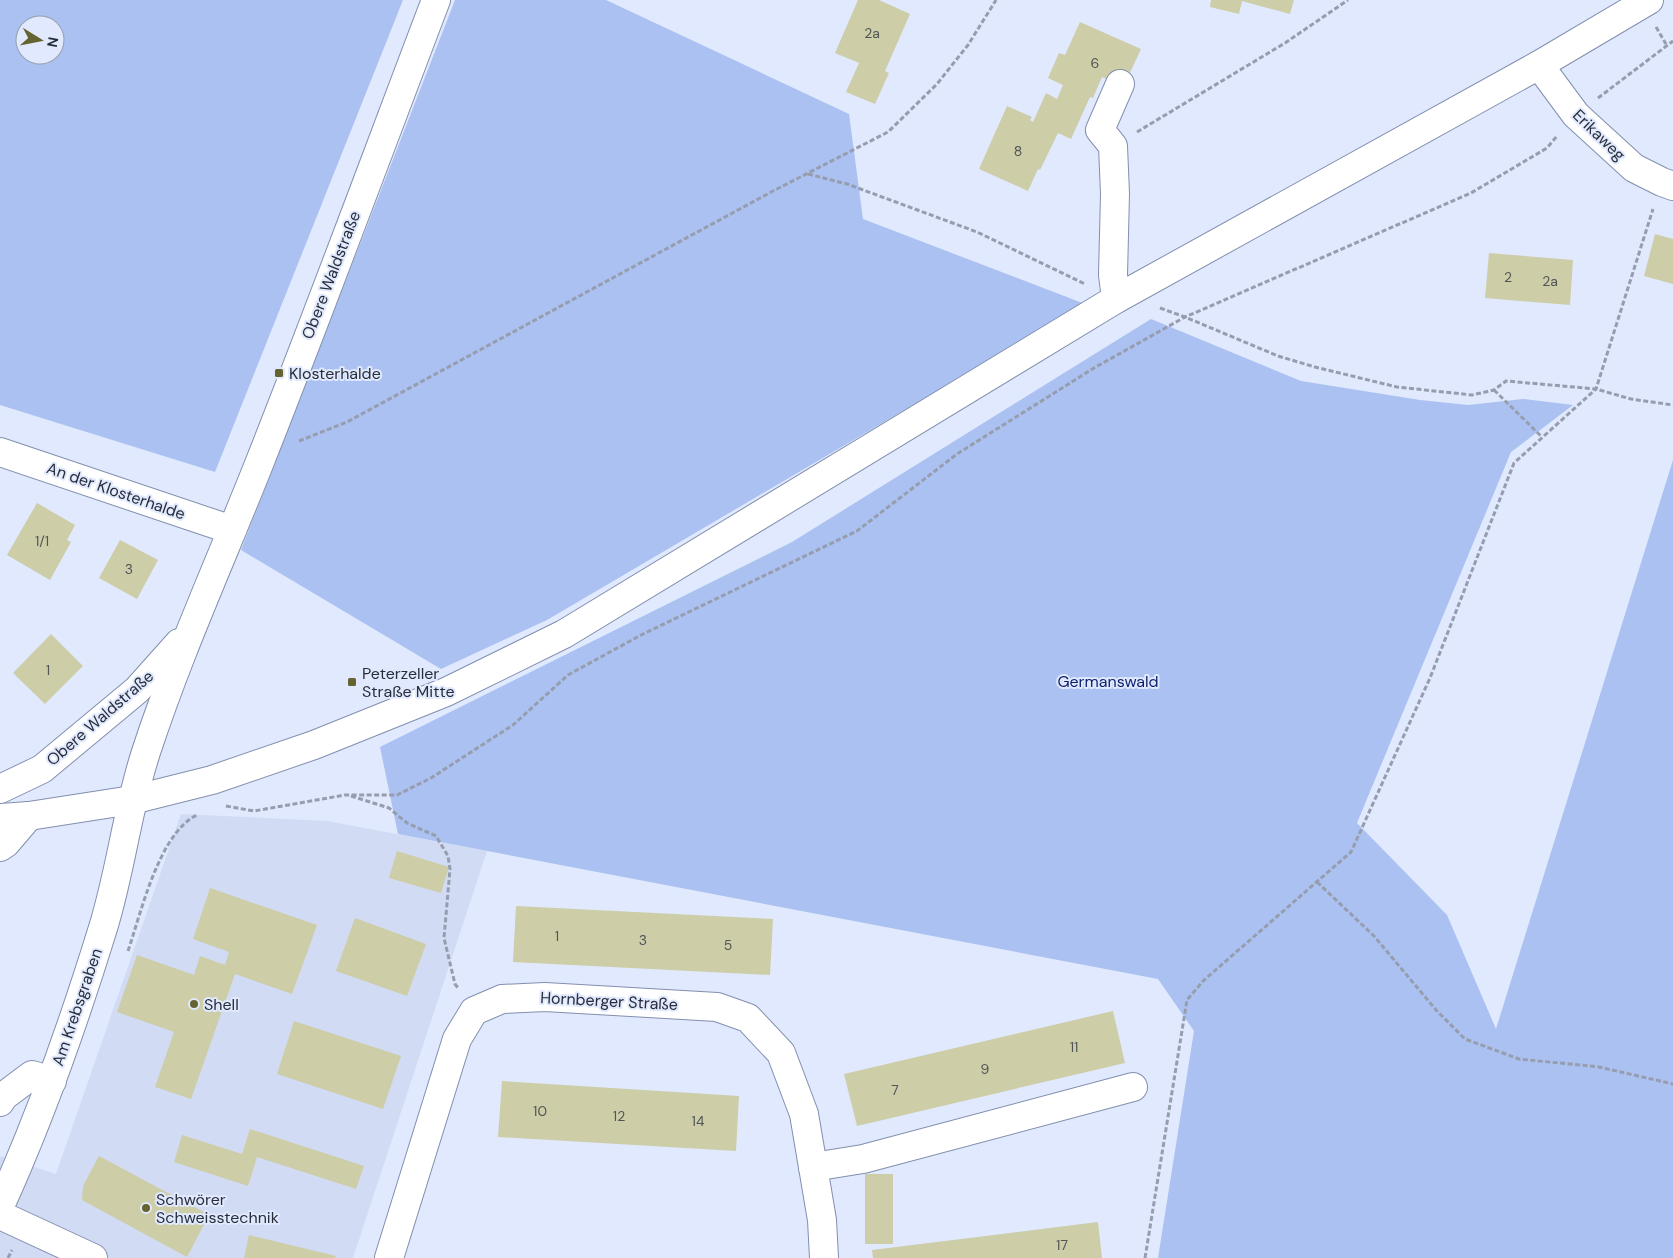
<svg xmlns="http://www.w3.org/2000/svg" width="1673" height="1258" font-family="'DM Sans',sans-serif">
	<rect width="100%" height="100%" fill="#e0e9fd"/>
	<!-- built -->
	<path fill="#d1dbf3" d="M181 814 327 821 487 851 353 1258H0V1156L56 1174Z"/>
	<!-- green -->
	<g fill="#abc1f1" fill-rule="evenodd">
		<path d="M0 0H403L215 472 0 405ZM25 25H55V55H25Z"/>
		<path d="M455 0H606L849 114 863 219 1085 304 547 620 441 669 241 550Z"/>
		<path d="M1151 319 1301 381 1420 400 1468 405 1523 399 1573 405 1511 452 1357 823 1447 915 1496 1029 1673 460V1258H1158L1194 1031 1158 979 398 834 380 747 792 542Z"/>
	</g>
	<!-- building -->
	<g fill="#cdcda8">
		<path d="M858 0H879L910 14 885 71 889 73 875 104 846 92 859 63 835 53Z"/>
		<path d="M1211 0H1294L1290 14 1242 1 1239 14 1210 7Z"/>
		<path d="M1080 22 1141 49 1128 77 1115 71 1111 81 1102 77 1093 98 1090 97 1071 139 1058 133 1040 170 1038 169 1028 191 979 169 1007 106 1032 117 1030 120 1033 122 1046 93 1057 99 1063 85 1048 78 1059 53 1065 55Z"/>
		<path d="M1655 234 1673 239V284L1644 276Z"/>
		<path d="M1489 253 1573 260 1570 305 1485 298Z"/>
		<path d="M37 503 75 525 67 540 71 542 50 580 7 555Z"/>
		<path d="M120 540 158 560 137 599 99 578Z"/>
		<path d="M51 634 83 666 45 704 13 673Z"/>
		<path d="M397 851 449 867 441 893 389 878Z"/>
		<path d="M210 888 317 925 292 994 235 974 191 1099 155 1087 174 1032 117 1012 137 955 194 975 200 956 225 965 229 952 193 939Z"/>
		<path d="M516 906 773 919 770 975 513 962Z"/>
		<path d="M355 918 426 944 407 996 336 971Z"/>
		<path d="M1113 1011 1125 1063 857 1126 844 1074Z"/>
		<path d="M294 1021 401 1056 383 1109 277 1074Z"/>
		<path d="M502 1081 739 1096 736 1151 498 1137Z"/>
		<path d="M250 1129 364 1166 356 1189 257 1157 248 1186 174 1162 182 1135 242 1154Z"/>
		<path d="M99 1156 209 1215 187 1257 82 1200 83 1186Z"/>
		<rect x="865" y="1174" width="28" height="70"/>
		<path d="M1098 1222 1102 1258H873L872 1250Z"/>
		<path d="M249 1235 336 1256 335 1258H244Z"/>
	</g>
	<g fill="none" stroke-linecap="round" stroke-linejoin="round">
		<!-- minor casing -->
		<g stroke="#828fae" stroke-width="30">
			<g id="minor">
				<path d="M1539 65 1576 115 1634 168 1662 182 1673 186"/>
				<path d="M1116 299 1113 275 1115 194 1113 146 1100 130 1120 84"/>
				<path d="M0 452 232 530"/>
				<path d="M0 789 42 769 137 690 179 643"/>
				<path d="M0 847 6 843 29 816"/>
				<path d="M0 1102 4 1096 32 1075 52 1081"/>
				<path d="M813 1167 863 1159 1133 1087"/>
				<path d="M0 1206C41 1116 74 1022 103 928 121 870 127 810 146 752 178 654 221 560 259 464 320 310 377 155 436 0"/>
				<path d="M0 1215 93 1258"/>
				<path d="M389 1258 457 1039 474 1011 502 999 545 997 717 1007 748 1018 781 1053 804 1114 822 1220 824 1258"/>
			</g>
		</g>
		<!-- major casing -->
		<g stroke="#828fae" stroke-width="30">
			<path id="major" d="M0 818 29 816 132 800 212 780 314 745 446 692 564 634 1116 299 1539 65 1649 0"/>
		</g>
		<!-- path -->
		<g stroke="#969dae" stroke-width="3" stroke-dasharray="5 2.5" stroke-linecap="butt">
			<path d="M1656 27 1666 44"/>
			<path d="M1598 98 1673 41"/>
			<path d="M1137 132 1285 43 1348 0"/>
			<path d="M808 174 847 184 977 232 1085 284"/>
			<path d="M1160 308 1185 317 1278 356 1315 367 1397 387 1472 395 1494 390 1506 381 1596 389 1631 399 1673 405"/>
			<path d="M1494 390 1542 437"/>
			<path d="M299 441 347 422 773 191 888 132 937 84 968 45 996 0"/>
			<path d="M351 796 389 808 407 823 436 836 448 856 450 869 444 938 455 984 458 988"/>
			<path d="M226 806 254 811 345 795H397L431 778 513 725 568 675 641 635 857 531 957 454 1094 368 1185 317 1471 193 1547 148 1557 136"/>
			<path d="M1317 882 1374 936 1436 1010 1465 1039 1519 1059 1599 1067 1673 1084"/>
			<path d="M128 951C141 913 159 833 197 815"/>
			<path d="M8 1258 12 1250"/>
			<path d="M1145 1258 1187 1000 1203 981 1351 852 1430 678 1514 463 1596 389 1653 209"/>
		</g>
		<!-- minor -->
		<use href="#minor" stroke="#fff" stroke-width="28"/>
		<!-- major -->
		<use href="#major" stroke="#fff" stroke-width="28"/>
	</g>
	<!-- markers -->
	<g fill="#656330" stroke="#e0e9fd" stroke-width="2">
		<rect x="274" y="368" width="10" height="10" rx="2.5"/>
		<rect x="347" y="677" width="10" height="10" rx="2.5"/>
		<circle cx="194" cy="1004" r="5"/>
		<circle cx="146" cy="1208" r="5"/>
	</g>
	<g text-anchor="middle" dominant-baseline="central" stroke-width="4" stroke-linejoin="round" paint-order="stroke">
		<!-- number labels -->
		<g font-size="14" fill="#515556">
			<text x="872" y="33">2a</text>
			<text x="1095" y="63">6</text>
			<text x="1018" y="151">8</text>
			<text x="1508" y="277">2</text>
			<text x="1550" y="281">2a</text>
			<text x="42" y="541">1/1</text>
			<text x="129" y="569">3</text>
			<text x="48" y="670">1</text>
			<text x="557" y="936">1</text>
			<text x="643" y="940">3</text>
			<text x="728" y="945">5</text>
			<text x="1074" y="1047">11</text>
			<text x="985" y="1069">9</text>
			<text x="895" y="1090">7</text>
			<text x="540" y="1111">10</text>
			<text x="619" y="1116">12</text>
			<text x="698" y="1121">14</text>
			<text x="1062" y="1245">17</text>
		</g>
		<!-- street labels -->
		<g font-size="16" fill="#282d3a" stroke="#e0e9fd">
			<text transform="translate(1599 135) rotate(44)">Erikaweg</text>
			<text transform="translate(331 275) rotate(-69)">Obere Waldstraße</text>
			<text transform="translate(116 491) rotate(19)">An der Klosterhalde</text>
			<text transform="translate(100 718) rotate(-41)">Obere Waldstraße</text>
			<text transform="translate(609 1001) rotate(3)">Hornberger Straße</text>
			<text transform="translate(77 1007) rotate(-71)">Am Krebsgraben</text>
		</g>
		<!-- poi labels -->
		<g font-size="16" fill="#282d3a" stroke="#e0e9fd" text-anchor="start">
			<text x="289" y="373">Klosterhalde</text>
			<text x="362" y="673">Peterzeller<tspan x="362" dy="18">Straße Mitte</tspan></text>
			<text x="204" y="1004">Shell</text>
			<text x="156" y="1199">Schwörer<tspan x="156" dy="18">Schweisstechnik</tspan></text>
		</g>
		<!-- park labels -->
		<g font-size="16" fill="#0c1f6c" stroke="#e0e9fd">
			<text x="1108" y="681">Germanswald</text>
		</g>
	</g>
	<!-- north arrow -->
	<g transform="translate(40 40) rotate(100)"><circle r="24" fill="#e0e9fd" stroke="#969eaf"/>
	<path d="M0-4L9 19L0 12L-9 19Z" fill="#656330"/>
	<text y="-8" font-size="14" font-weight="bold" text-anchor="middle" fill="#282d3a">N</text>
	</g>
</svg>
